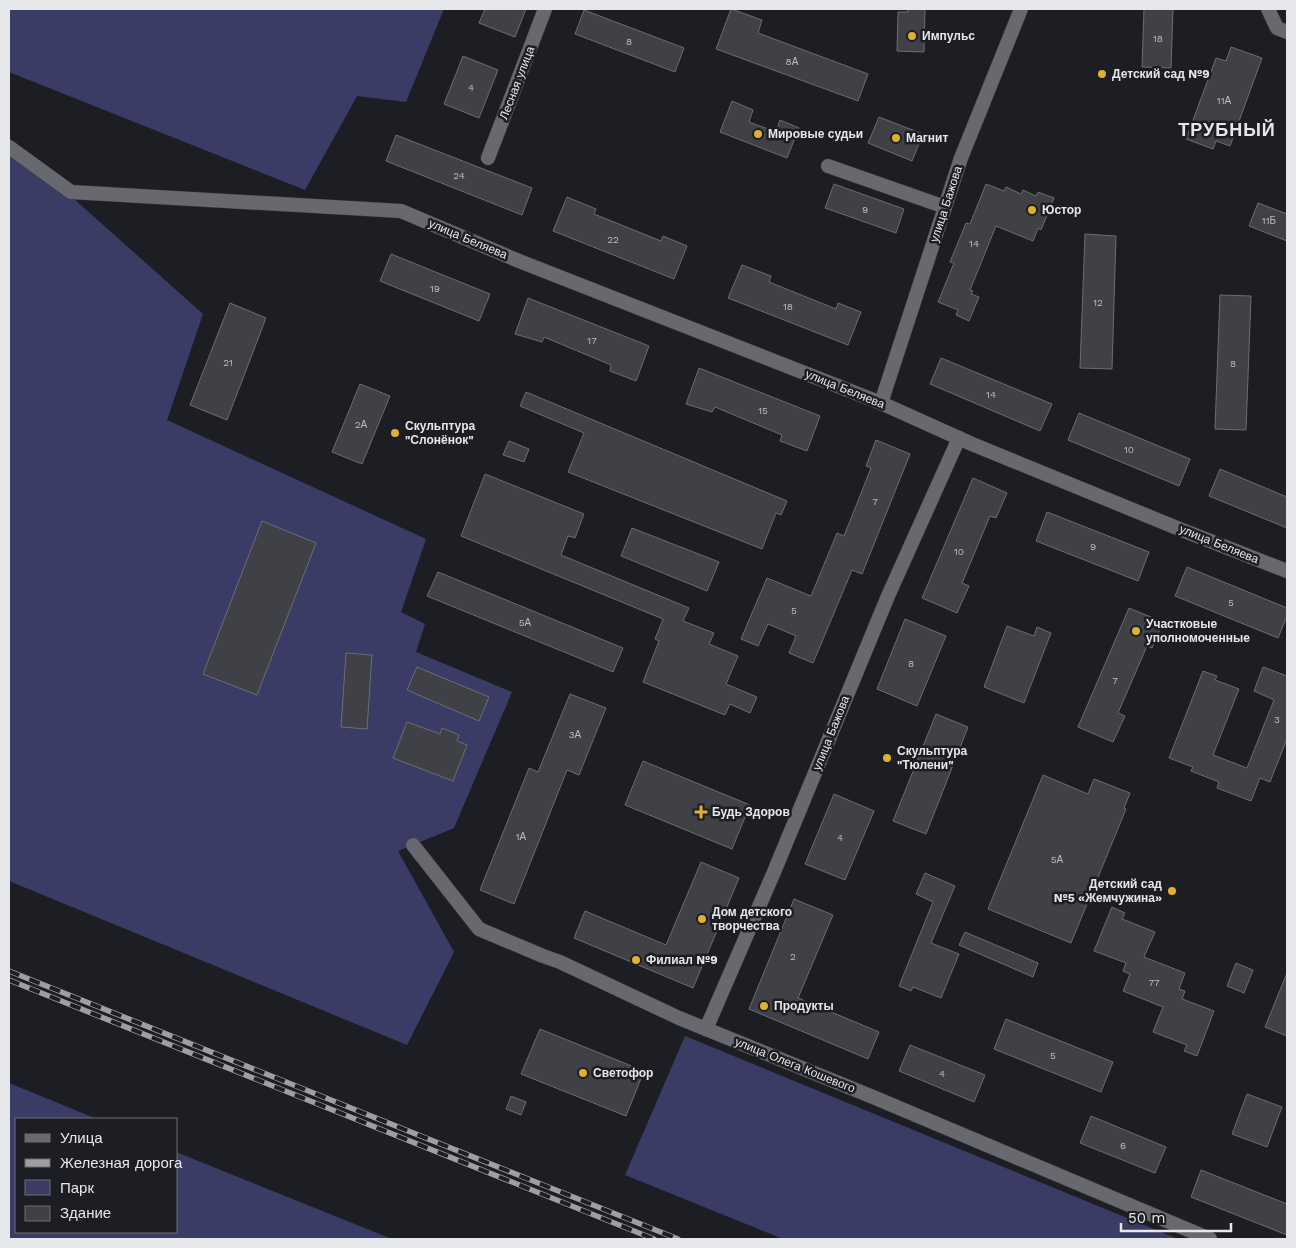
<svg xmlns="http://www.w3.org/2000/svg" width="1296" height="1248" font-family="'Work Sans',sans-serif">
	<rect width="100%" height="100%" fill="#1d1e24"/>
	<!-- green -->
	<g fill="#3a3c66">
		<path d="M9 9H444L406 102 357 96 305 190 9 72Z"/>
		<path d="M9 141 203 314 167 420 426 539 401 612 425 624 416 652 512 692 454 828 398 851 454 952 407 1045 9 881Z"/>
		<path d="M685 1036 1178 1239H783L625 1175Z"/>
		<path d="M9 1083 97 1119H16V1232H176V1152L392 1239H9Z"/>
	</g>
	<!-- building -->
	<g fill="#404047" stroke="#6c6d74">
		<path d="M485 9H526L515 37 479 23Z"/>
		<path d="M731 9 762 20 758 33 868 74 858 101 716 49Z"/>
		<path d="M908 9H925L924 52 897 51 898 12H908Z"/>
		<path d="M1144 9H1173L1171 68 1142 67Z"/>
		<path d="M584 10 684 48 675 72 575 34Z"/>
		<path d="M1231 47 1262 58 1230 146 1216 141 1213 149 1186 139 1216 58 1226 61Z"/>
		<path d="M463 56 498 70 479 118 444 104Z"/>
		<path d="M732 101 753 110 749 122 776 132 780 120 799 128 787 158 720 132Z"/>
		<path d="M879 117 923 134 912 161 868 143Z"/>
		<path d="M396 135 532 188 522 215 386 161Z"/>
		<path d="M834 184 904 209 896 233 825 208Z"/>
		<path d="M986 184 1004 191 1006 187 1021 194 1023 190 1036 196 1038 192 1054 198 1041 230 1038 228 1033 241 996 226 970 290 973 291 971 294 979 297 969 321 956 315 958 310 938 302 954 263 950 262 966 223 970 224Z"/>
		<path d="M567 197 596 209 594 214 661 241 663 236 687 246 674 279 553 231Z"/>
		<path d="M1258 203 1287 214V241L1249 226Z"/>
		<path d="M1085 234 1116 236 1112 369 1080 368Z"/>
		<path d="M391 254 490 294 479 321 380 281Z"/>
		<path d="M742 265 771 276 769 282 836 309 838 303 861 312 848 345 728 298Z"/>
		<path d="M1220 295 1251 296 1246 430 1215 429Z"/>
		<path d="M528 298 649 346 636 381 610 371 611 365 544 337 542 342 515 334Z"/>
		<path d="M230 303 266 318 227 420 190 405Z"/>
		<path d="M941 358 1052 404 1040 431 930 384Z"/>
		<path d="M699 368 820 416 807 451 780 441 782 435 715 407 712 412 686 404Z"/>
		<path d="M360 384 390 396 362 464 332 452Z"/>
		<path d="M526 392 787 501 781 515 776 513 762 549 568 472 584 433 520 406Z"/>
		<path d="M1079 413 1190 459 1179 486 1068 440Z"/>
		<path d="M876 440 910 454 862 574 852 570 813 663 789 653 796 636 768 624 758 646 741 639 767 578 811 596 837 533 844 536 871 468 866 466Z"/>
		<path d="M509 441 529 449 524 462 503 455Z"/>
		<path d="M1220 469 1287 497V528L1209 496Z"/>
		<path d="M485 474 584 514 575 538 568 536 561 555 689 608 683 621 714 633 709 644 738 656 726 684 757 697 750 713 730 704 725 715 643 682 659 641 655 639 663 619 461 536Z"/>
		<path d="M973 478 1007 493 996 518 990 516 962 583 969 586 957 613 922 598Z"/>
		<path d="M1047 512 1149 552 1138 581 1036 541Z"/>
		<path d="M262 521 316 543 257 695 203 674Z"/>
		<path d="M632 528 719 562 707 591 621 556Z"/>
		<path d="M1187 567 1287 608V616L1278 638 1175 596Z"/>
		<path d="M438 572 623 648 613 672 427 596Z"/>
		<path d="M1129 608 1163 622 1152 648 1147 646 1118 713 1125 716 1113 742 1078 727Z"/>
		<path d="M905 619 946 636 917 706 877 689Z"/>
		<path d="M1007 626 1034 636 1037 627 1051 633 1024 703 984 687Z"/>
		<path d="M346 653 372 655 367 729 341 727Z"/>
		<path d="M417 667 489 697 479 721 407 690Z"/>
		<path d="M1263 667 1287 676V739L1270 782 1260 778 1251 801 1217 788 1219 782 1191 771 1193 767 1169 758 1203 671 1217 676 1215 680 1239 689 1213 755 1247 768 1274 700 1254 691Z"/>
		<path d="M570 694 606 708 579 775 567 770 514 904 480 890 529 768 538 772Z"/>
		<path d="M936 714 968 727 926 834 893 821Z"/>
		<path d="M407 722 440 734 442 728 459 735 457 741 467 745 453 781 393 758Z"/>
		<path d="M643 761 750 805 732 849 625 805Z"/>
		<path d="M1043 775 1088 794 1094 779 1130 793 1124 808 1126 809 1071 943 988 909Z"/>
		<path d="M834 794 874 811 845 880 805 864Z"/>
		<path d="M701 862 739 878 693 988 574 938 585 911 666 945Z"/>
		<path d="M925 873 955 886 931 943 959 954 941 998 913 987 911 991 899 986 933 902 916 894Z"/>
		<path d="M794 899 833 915 798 998 879 1032 868 1059 749 1009Z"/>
		<path d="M1112 907 1125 913 1122 919 1155 932 1144 957 1185 973 1179 989 1185 991 1182 999 1214 1011 1197 1056 1184 1051 1187 1045 1153 1032 1163 1007 1123 991 1130 974 1123 971 1126 963 1094 951Z"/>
		<path d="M965 932 1038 963 1033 977 959 945Z"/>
		<path d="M1236 963 1253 970 1244 993 1227 986Z"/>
		<path d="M1287 973V1036L1265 1027Z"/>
		<path d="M1006 1019 1113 1062 1101 1092 994 1049Z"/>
		<path d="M540 1029 644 1071 626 1116 521 1074Z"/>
		<path d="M910 1045 985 1075 974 1102 899 1071Z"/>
		<path d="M1247 1094 1282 1107 1267 1147 1232 1134Z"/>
		<path d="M511 1096 526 1102 521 1115 506 1109Z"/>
		<path d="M1091 1116 1166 1147 1155 1173 1080 1143Z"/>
		<path d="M1201 1170 1287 1204V1235L1191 1197Z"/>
	</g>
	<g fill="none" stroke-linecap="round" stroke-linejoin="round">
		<!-- minor casing -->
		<g stroke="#39393e" stroke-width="15">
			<g id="minor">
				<path d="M1268 9 1277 28 1287 32"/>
				<path d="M9 147 71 192 401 211 519 261 881 403 972 444 1182 530 1287 571"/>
				<path d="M488 158 545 9"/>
				<path d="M828 166 945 207"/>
				<path d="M881 403 961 158 1021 9"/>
				<path d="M413 845 479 929 543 956 560 962 679 1018 873 1097 1210 1239"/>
				<path d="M706 1029 774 872 888 596 959 438"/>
			</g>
		</g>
		<!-- minor -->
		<use href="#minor" stroke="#68696f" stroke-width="14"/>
		<!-- rail casing -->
		<g stroke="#9e9fa4" stroke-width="5.5">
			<g id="rail">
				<path d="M9 971 678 1239"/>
				<path d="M9 980 654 1239"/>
			</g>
		</g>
		<!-- rail -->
		<use href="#rail" stroke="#1d1e24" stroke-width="4" stroke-dasharray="11" stroke-linecap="butt"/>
	</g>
	<!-- markers -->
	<g fill="#e1af34" stroke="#1d1e24" stroke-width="2">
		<circle cx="912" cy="36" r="5"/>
		<circle cx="1102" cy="74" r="5"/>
		<circle cx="758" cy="134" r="5"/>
		<circle cx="896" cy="138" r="5"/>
		<circle cx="1032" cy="210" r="5"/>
		<circle cx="395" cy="433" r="5"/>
		<circle cx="1136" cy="631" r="5"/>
		<circle cx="887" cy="758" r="5"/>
		<path d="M698.5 804.5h5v5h5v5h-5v5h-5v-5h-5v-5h5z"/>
		<circle cx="1172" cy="891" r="5"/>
		<circle cx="702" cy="919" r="5"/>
		<circle cx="636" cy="960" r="5"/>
		<circle cx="764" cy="1006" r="5"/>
		<circle cx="583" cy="1073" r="5"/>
	</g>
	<g text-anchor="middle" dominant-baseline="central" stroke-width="5" stroke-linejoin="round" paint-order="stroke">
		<!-- number labels -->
		<g font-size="10" fill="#bcbdc2">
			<text x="1158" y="38">18</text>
			<text x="629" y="41">8</text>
			<text x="792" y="61">8А</text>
			<text x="471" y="87">4</text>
			<text x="1224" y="100">11А</text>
			<text x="459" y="175">24</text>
			<text x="865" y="209">9</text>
			<text x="1269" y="220">11Б</text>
			<text x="613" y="239">22</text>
			<text x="974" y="243">14</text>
			<text x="435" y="288">19</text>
			<text x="1098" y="302">12</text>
			<text x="788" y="306">18</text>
			<text x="592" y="340">17</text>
			<text x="228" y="362">21</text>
			<text x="1233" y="363">8</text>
			<text x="991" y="394">14</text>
			<text x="763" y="410">15</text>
			<text x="361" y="424">2А</text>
			<text x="1129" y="449">10</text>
			<text x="875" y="501">7</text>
			<text x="1093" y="546">9</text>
			<text x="959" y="551">10</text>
			<text x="1231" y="602">5</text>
			<text x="794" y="610">5</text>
			<text x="525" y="622">5А</text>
			<text x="911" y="663">8</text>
			<text x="1115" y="680">7</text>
			<text x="1277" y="719">3</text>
			<text x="575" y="734">3А</text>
			<text x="521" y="836">1А</text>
			<text x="840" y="837">4</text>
			<text x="1057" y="859">5А</text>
			<text x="793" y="956">2</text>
			<text x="1154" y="982">77</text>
			<text x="1053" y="1055">5</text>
			<text x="942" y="1073">4</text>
			<text x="1123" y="1145">6</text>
		</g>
		<!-- poi labels -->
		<g font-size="12" font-weight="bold" fill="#e6e7eb" stroke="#1d1e24" text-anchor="start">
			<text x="922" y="36">Импульс</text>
			<text x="1112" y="74">Детский сад №9</text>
			<text x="768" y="134">Мировые судьи</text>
			<text x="906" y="138">Магнит</text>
			<text x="1042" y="210">Юстор</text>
			<text x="405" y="426">Скульптура<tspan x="405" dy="14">"Слонёнок"</tspan></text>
			<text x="1146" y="624">Участковые<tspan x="1146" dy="14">уполномоченные</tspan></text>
			<text x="897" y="751">Скульптура<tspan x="897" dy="14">"Тюлени"</tspan></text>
			<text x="712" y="812">Будь Здоров</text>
			<text x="1162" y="884" text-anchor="end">Детский сад<tspan x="1162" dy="14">№5 «Жемчужина»</tspan></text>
			<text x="712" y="912">Дом детского<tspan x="712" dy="14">творчества</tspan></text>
			<text x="646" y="960">Филиал №9</text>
			<text x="774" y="1006">Продукты</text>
			<text x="593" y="1073">Светофор</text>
		</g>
		<!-- street labels -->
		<g font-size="12" fill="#e6e7eb" stroke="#1d1e24">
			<text transform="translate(517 83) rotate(-69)">Лесная улица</text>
			<text transform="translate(946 204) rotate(-72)">улица Бажова</text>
			<text transform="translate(468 239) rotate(23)">улица Беляева</text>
			<text transform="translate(845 389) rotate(22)">улица Беляева</text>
			<text transform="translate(1219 544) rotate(22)">улица Беляева</text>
			<text transform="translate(831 733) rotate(-68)">улица Бажова</text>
			<text transform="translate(795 1065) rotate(22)">улица Олега Кошевого</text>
		</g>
		<!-- district labels -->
		<g font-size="18" font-weight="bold" letter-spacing="1" fill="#e6e7eb" stroke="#1d1e24">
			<text x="1227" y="129">ТРУБНЫЙ</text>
		</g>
	</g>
	<!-- border -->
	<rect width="1296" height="1248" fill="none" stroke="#e6e7eb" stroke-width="20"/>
	<!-- legend -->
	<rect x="15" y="1118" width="162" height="115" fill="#1d1e24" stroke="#6d6e74"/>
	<rect x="25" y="1134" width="25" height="8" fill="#68696f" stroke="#6d6e74"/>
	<text x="60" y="1143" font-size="15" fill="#e6e7eb">Улица</text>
	<rect x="25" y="1159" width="25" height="8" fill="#9e9fa4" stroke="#6d6e74"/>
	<text x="60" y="1168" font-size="15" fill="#e6e7eb">Железная дорога</text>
	<rect x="25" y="1180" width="25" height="15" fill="#3a3c66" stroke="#6d6e74"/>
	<text x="60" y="1193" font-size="15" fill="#e6e7eb">Парк</text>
	<rect x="25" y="1206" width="25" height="15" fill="#404047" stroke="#6d6e74"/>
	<text x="60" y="1218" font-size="15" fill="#e6e7eb">Здание</text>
	<!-- scale -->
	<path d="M1121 1223v8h110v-8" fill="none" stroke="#e6e7eb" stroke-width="2.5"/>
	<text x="1128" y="1223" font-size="15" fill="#e6e7eb" stroke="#1d1e24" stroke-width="4" paint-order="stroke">50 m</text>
</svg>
